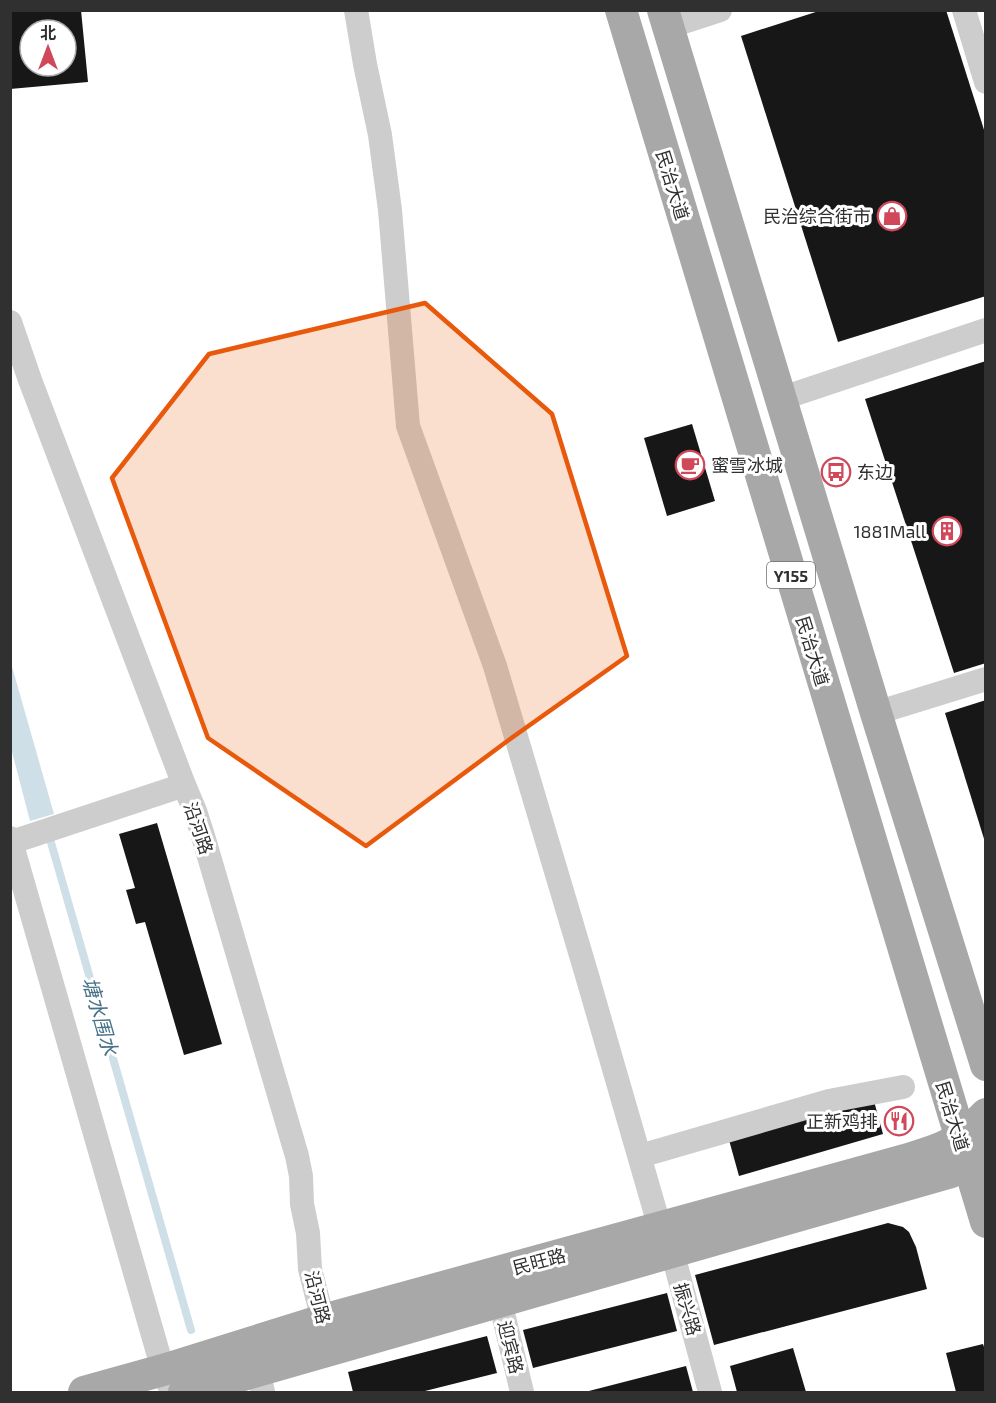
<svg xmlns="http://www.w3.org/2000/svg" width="996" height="1403" font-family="'Exo 2','Noto Sans SC',sans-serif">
	<rect width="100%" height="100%" fill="#fff"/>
	<!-- water -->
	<path fill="#cedfe8" d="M11 663 54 814 30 821 11 748Z"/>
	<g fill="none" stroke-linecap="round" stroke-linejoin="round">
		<!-- stream -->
		<path stroke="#cedfe8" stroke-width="8" d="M48 832 191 1330"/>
	</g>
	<!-- building -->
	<g fill="#171717" fill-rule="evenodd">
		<path d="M10 10H81L88 82 10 89ZM30 30H66V66H30Z"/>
		<path d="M822 10H946L986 136V296L838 342 741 36Z"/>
		<path d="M986 361V663L954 673 865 399Z"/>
		<path d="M692 424 715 501 667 516 644 438Z"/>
		<path d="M986 700V841L985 842 945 713Z"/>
		<path d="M157 823 222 1044 184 1055 145 922 136 924 126 890 135 888 119 834Z"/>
		<path d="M874 1101 883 1134 739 1176 729 1140 832 1110 833 1113Z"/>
		<path d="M888 1223 903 1227 909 1232 916 1247 927 1289 714 1345 695 1275Z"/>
		<path d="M667 1293 677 1331 533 1368 523 1330Z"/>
		<path d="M487 1336 497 1373 421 1392H353L348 1372Z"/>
		<path d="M983 1344 986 1353V1392H956L946 1353Z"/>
		<path d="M793 1348 806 1392H737L730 1366Z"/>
		<path d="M686 1366 693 1392H585Z"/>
	</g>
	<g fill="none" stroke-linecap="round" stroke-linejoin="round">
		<!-- minor -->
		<g stroke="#cdcdcd" stroke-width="24">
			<path d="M356 10 365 64 380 135 390 210 408 426 495 666 586 972 660 1228 672 1251 710 1392"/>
			<path d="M964 10 986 82"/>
			<path d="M668 27 720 10"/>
			<path d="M10 322 30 380 184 785 195 811 203 836 297 1156 301 1176 302 1204 308 1233 310 1269 327 1336"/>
			<path d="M780 399 986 330"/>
			<path d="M876 713 986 679"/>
			<path d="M10 838 163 1370 169 1385"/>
			<path d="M12 842 184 785"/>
			<path d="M640 1156 829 1101 903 1087"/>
			<path d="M500 1301 522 1392"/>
			<path d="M254 1356 263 1392"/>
		</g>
		<!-- major -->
		<g stroke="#a8a8a8" stroke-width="32">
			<path d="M621 10 986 1222"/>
			<path d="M663 10 876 713 986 1065"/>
			<path d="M84 1392 163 1370 323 1320 905 1160C927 1153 951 1147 969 1131 975 1126 980 1120 986 1114"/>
			<path d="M184 1392 951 1172 961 1166 981 1149"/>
		</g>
	</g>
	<!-- marked area -->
	<path fill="#e8590c" fill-opacity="0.2" stroke="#e8590c" stroke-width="4.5" stroke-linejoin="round" d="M425 303 552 414 627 656 506 742 366 846 208 738 112 478 209 354Z"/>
	<!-- icons -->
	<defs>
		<g id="shop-ring" transform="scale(1.5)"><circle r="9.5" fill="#fff" stroke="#d0485a" stroke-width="1.5"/><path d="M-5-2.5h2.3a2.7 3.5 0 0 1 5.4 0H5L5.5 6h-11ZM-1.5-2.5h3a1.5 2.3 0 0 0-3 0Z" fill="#d0485a"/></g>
		<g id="cafe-ring" transform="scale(1.5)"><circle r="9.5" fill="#fff" stroke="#d0485a" stroke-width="1.5"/><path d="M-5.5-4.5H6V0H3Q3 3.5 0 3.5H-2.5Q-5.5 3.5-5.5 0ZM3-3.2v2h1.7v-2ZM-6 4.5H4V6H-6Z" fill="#d0485a"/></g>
		<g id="bus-ring" transform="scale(1.5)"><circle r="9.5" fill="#fff" stroke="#d0485a" stroke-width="1.5"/><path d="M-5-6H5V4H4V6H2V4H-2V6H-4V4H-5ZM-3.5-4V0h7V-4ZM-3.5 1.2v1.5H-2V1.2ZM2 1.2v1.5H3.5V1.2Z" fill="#d0485a"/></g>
		<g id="building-ring" transform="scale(1.5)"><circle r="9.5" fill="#fff" stroke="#d0485a" stroke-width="1.5"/><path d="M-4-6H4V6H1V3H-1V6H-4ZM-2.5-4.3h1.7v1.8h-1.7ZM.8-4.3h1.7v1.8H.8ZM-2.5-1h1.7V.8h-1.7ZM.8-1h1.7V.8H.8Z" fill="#d0485a"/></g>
		<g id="restaurant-ring" transform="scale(1.5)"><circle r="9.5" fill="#fff" stroke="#d0485a" stroke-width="1.5"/><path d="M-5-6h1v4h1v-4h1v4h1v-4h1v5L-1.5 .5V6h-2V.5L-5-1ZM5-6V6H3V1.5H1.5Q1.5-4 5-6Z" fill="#d0485a"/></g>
	</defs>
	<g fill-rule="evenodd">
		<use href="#shop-ring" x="892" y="216"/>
		<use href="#cafe-ring" x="690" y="465"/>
		<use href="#bus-ring" x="836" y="472"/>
		<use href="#building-ring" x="947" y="531"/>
		<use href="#restaurant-ring" x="899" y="1121"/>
	</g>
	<g text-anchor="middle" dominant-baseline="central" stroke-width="6" stroke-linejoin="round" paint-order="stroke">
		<!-- shield labels -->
		<rect fill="#fff" stroke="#6e6e6e" stroke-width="1.5" x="767" y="562" width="48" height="26" rx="4.5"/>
		<g font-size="16" font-weight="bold" fill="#303030">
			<text x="791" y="575">Y155</text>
		</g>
		<!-- street labels -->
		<g font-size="18" fill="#303030" stroke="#fff">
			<text transform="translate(673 185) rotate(73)">民治大道</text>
			<text transform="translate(813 651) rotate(73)">民治大道</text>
			<text transform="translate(199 828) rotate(71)">沿河路</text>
			<text transform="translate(953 1116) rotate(73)">民治大道</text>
			<text transform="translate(539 1261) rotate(-15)">民旺路</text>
			<text transform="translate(318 1297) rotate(76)">沿河路</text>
			<text transform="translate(688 1309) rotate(74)">振兴路</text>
			<text transform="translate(511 1347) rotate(76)">迎宾路</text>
		</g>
		<!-- poi labels -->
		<g font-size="18" fill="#303030" stroke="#fff" text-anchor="end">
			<text x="871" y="216">民治综合街市</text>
			<text x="711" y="465" text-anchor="start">蜜雪冰城</text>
			<text x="857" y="472" text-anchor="start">东边</text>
			<text x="926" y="531">1881Mall</text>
			<text x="878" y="1121">正新鸡排</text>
		</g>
		<!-- water labels -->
		<g font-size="20" font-style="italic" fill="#477288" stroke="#fff">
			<text transform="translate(101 1016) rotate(74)">塘水围水</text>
		</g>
	</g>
	<!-- border -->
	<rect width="996" height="1403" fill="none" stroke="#303030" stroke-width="24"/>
	<!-- north arrow -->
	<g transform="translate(48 48)"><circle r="28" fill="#ffffff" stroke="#acacac" stroke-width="1.5"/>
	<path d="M0-4.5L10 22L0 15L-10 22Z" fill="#d0485a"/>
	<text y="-9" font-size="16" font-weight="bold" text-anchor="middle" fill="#303030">北</text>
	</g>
</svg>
